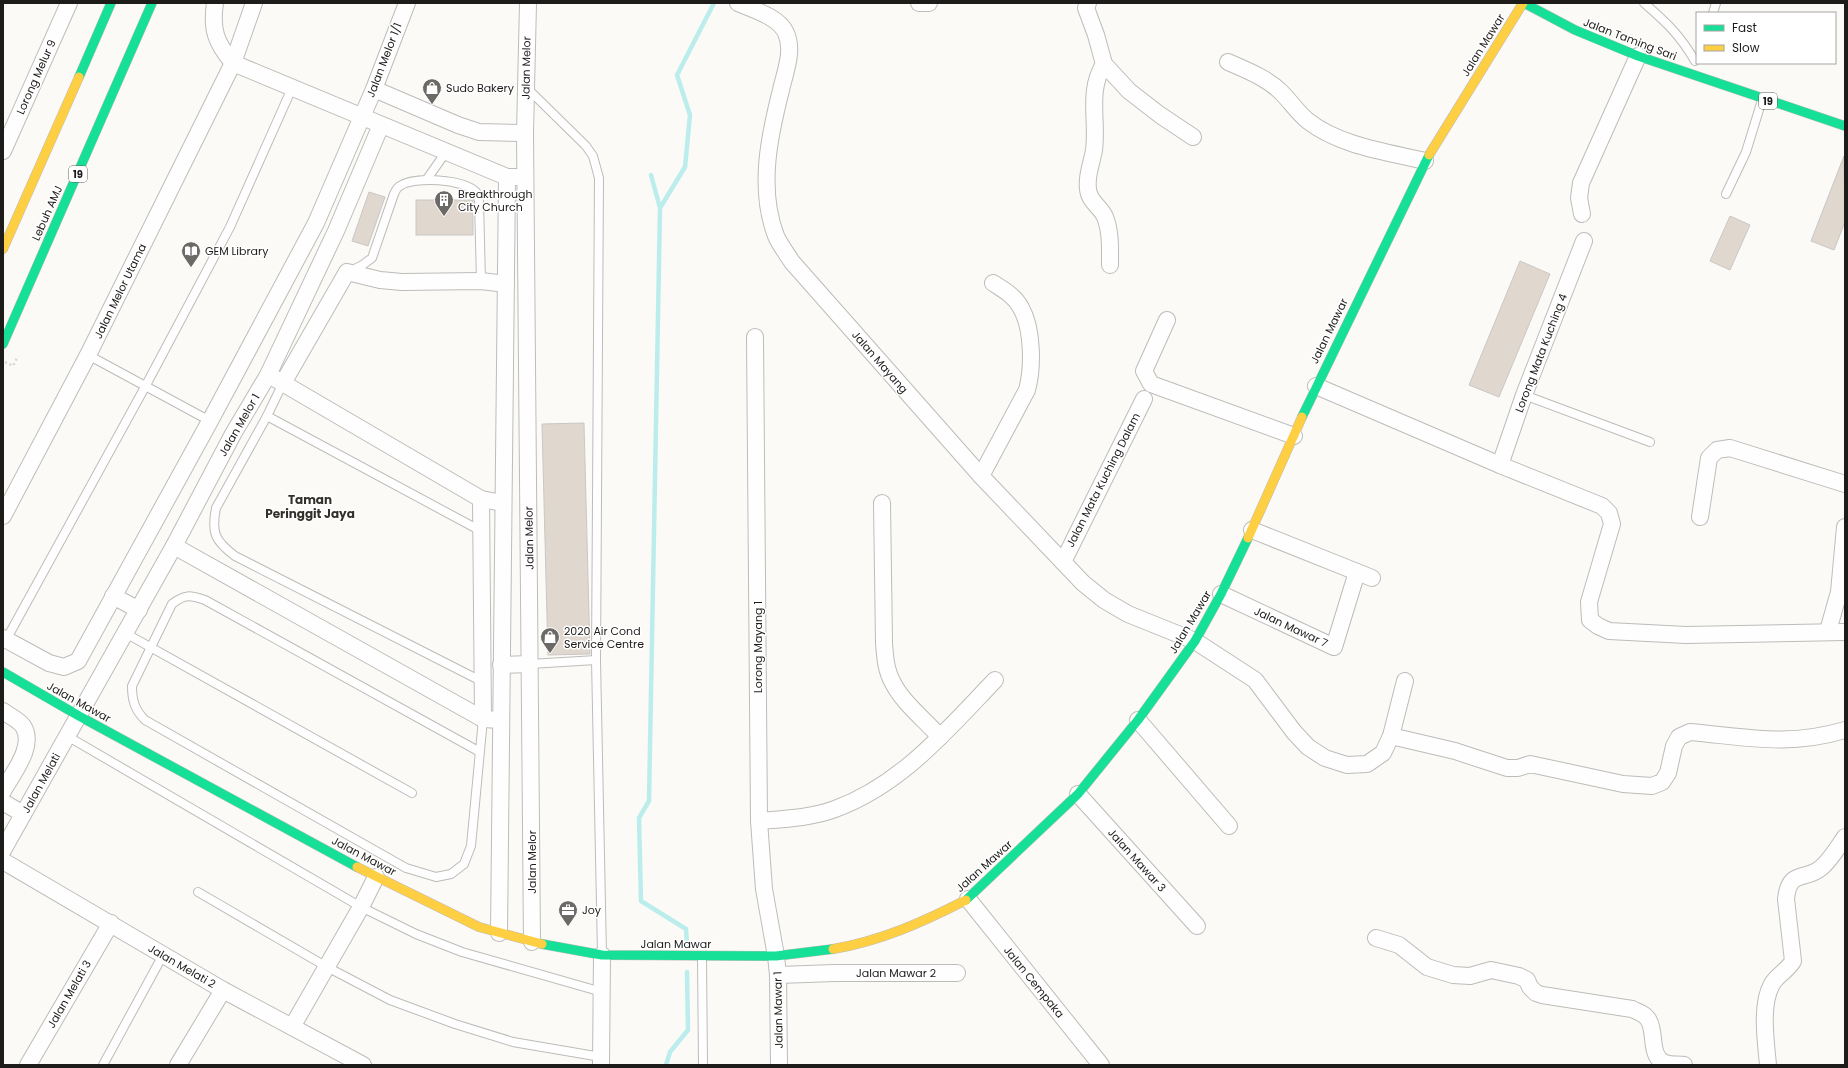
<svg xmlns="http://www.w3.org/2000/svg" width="1848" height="1068" font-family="Poppins,sans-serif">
	<rect width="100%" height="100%" fill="#fcfaf7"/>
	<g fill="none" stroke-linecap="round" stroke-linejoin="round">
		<!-- stream -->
		<g stroke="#bbedec" stroke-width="4.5">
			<path d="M651 175 660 208"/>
			<path d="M687 945 686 929 641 901 639 818 649 801 660 208 685 167 690 115 677 75 714 3"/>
			<path d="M666 1065 670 1052 688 1030 687 972"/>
		</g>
	</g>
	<!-- building -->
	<g fill="#e0d7ce" stroke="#c9c7c5">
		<path d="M1844 156 1845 222 1834 250 1811 241Z"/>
		<path d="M369 192 385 197 368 246 352 241Z"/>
		<rect x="416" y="200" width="57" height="35"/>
		<path d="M1730 216 1750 225 1730 270 1710 261Z"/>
		<path d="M1520 261 1550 274 1499 397 1469 385Z"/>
		<path d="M584 423 590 654 548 655 542 424Z"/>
	</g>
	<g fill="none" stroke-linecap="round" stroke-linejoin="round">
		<!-- lane casing -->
		<g stroke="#bdbcb9" stroke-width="10">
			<g id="lane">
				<path d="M1644 3C1666 22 1680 35 1695 61"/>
				<path d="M1713 13 1716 3"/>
				<path d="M527 88 586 146 593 156 599 178 596 660 602 954"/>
				<path d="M427 179 446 152"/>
				<path d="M1726 194 1746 152 1762 100"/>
				<path d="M350 271 361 266 372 258 394 194C395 192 397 187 400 186 414 176 464 179 476 192 477 195 478 198 479 201L481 281"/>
				<path d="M88 355 210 421"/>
				<path d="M283 383 267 416 216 508C211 533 215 541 235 556L483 682"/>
				<path d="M1524 395 1650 442"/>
				<path d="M267 416 481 531"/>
				<path d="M125 633 412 793"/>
				<path d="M6 640 145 387 230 227 292 88"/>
				<path d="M530 664 596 660"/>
				<path d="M67 736 361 907 416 934 462 952 602 992"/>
				<path d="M480 752 205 600C190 595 185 594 172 604L132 686C132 701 135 710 145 720L406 868 436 877 451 874 464 864 471 846 483 719"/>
				<path d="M198 892 327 967 390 1000 455 1024 513 1042 601 1057"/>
				<path d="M702 957 703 1065"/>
				<path d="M103 1065 163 955"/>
			</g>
		</g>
		<!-- street casing -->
		<g stroke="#bdbcb9" stroke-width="18">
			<g id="street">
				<path d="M215 3C211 30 216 43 233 63L507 177H517"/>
				<path d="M528 3 525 133 532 942"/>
				<path d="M738 3C754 10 779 17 786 33 794 51 785 72 781 90 769 137 758 189 776 236 780 245 787 254 792 262L981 476 1083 583 1104 600 1128 614 1195 641 1255 680 1294 732 1308 747 1325 758 1347 765 1367 764 1383 753 1391 736 1405 681"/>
				<path d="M919 3H929"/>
				<path d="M1088 3 1086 8 1096 35 1104 64 1129 91 1160 115 1193 137"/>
				<path d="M1228 62C1246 70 1267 78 1281 92 1290 101 1298 113 1308 121 1340 146 1387 152 1425 161"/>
				<path d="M1104 64C1087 92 1098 119 1094 150 1092 163 1086 175 1088 189 1089 202 1101 207 1105 217 1111 232 1110 249 1110 265"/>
				<path d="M374 89 458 125 479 132 525 133"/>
				<path d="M3 151 69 3"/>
				<path d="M1582 214 1579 198 1581 183 1638 56"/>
				<path d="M1167 320 1144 371 1151 384 1294 436"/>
				<path d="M755 337 759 821 764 889 776 956 778 975 779 1065"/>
				<path d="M274 378 481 499 503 503"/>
				<path d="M283 383 347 272 380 280 402 282 481 281 506 284"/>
				<path d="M1316 386 1500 465 1602 506 1609 513 1612 524 1589 602 1590 620 1598 626 1609 631 1686 635 1845 632"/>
				<path d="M1500 465 1524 395 1584 241"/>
				<path d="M981 476 1027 390C1033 368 1033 329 1021 308 1015 296 1004 290 993 283"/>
				<path d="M481 499 483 719"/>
				<path d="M882 503 884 643C885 657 886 671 893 683 903 703 925 720 940 737"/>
				<path d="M3 516 88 355 233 63 254 3"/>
				<path d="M1700 517 1709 458 1717 450 1730 448 1845 484"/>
				<path d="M1252 530 1372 578"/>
				<path d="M174 546 483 719 501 720"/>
				<path d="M1063 562 1144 399"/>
				<path d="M1221 594 1334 647 1357 572"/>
				<path d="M113 596 139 610"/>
				<path d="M1828 631 1839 592 1845 527"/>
				<path d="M3 638 49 663 64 667 78 661 210 421 316 223 374 89 407 3"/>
				<path d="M501 665 530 664"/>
				<path d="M3 711C9 716 19 720 23 726 36 746 12 774 3 791"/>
				<path d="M1138 720 1229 826"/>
				<path d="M1391 736 1455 751 1507 768H1518L1530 764 1623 784 1652 786 1662 782 1668 773 1674 746 1679 737 1690 732C1747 737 1788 747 1845 730"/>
				<path d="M1078 794 1197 926"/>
				<path d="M3 802 23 814"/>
				<path d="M759 821C784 819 811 818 835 809 901 785 947 730 995 680"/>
				<path d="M3 850 174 546 233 434 268 375 336 231 381 125"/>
				<path d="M3 861 223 990 363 1065"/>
				<path d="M968 899 1101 1065"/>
				<path d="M499 933 507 177"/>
				<path d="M1376 938 1399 945 1427 967 1453 975 1470 976 1491 970 1519 976 1527 980 1530 987 1536 993 1542 995 1632 1009C1638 1012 1646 1014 1649 1021 1656 1033 1649 1057 1665 1063 1671 1065 1678 1064 1684 1065"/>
				<path d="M778 975 835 973H957"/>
				<path d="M292 1027 361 907 376 877"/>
				<path d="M28 1065 111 923"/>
				<path d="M178 1065 223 990"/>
				<path d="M601 1065 602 955"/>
				<path d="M1768 1065C1766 1042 1760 1005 1772 984 1777 975 1787 971 1793 961L1786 899C1789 868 1806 882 1822 867 1831 859 1838 847 1845 837"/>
			</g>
		</g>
		<!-- fast casing -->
		<g stroke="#bdbcb9" stroke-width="10">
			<g id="fast">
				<path d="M1524 3 1575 30 1638 56 1845 126"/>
				<path d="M79 77 111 3"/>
				<path d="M3 344 152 3"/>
				<path d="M1302 417 1429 155"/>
				<path d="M3 672 79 716 357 867"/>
				<path d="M966 900 1078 794 1138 720 1195 641 1221 594 1248 538"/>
				<path d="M542 944 602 955 776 956 833 949"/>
			</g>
		</g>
		<!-- slow casing -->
		<g stroke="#bdbcb9" stroke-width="10">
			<g id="slow">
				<path d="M1429 155 1523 3"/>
				<path d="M3 249 79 77"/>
				<path d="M1248 538 1302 417"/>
				<path d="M357 867 479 927 542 944"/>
				<path d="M833 949C881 941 923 922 966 900"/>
			</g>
		</g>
		<!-- path -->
		<path stroke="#d7d6d6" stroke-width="2.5" stroke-dasharray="2 3" stroke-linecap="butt" d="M5 362 13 366 18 356"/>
		<!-- lane -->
		<use href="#lane" stroke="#fffefe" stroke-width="8"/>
		<!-- street -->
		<use href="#street" stroke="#fffefe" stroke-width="16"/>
		<!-- fast -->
		<use href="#fast" stroke="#16e098" stroke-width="9"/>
		<!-- slow -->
		<use href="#slow" stroke="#ffcf43" stroke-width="9"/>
	</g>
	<!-- icons -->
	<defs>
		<g id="shop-pin" transform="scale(1)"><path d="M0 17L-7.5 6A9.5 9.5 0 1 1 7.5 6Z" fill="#6b6a67" stroke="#fff"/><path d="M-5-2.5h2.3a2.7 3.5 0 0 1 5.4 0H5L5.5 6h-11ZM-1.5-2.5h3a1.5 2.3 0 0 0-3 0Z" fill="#fff"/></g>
		<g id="building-pin" transform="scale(1)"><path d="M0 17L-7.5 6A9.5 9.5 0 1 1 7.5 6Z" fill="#6b6a67" stroke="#fff"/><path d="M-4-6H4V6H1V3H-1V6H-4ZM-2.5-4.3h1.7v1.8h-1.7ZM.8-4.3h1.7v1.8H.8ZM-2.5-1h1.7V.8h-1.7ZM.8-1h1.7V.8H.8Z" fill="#fff"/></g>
		<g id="library-pin" transform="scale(1)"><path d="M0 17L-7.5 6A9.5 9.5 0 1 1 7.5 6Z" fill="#6b6a67" stroke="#fff"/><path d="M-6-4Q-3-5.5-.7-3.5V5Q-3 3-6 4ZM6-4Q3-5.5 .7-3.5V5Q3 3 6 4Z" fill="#fff"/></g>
		<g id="office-pin" transform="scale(1)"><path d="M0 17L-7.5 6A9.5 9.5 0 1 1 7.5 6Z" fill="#6b6a67" stroke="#fff"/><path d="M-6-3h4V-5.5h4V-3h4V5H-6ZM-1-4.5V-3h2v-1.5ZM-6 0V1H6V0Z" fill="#fff"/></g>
	</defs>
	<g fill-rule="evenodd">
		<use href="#shop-pin" x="432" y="88"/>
		<use href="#building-pin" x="444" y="200"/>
		<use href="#library-pin" x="191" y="251"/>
		<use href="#shop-pin" x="550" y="637"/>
		<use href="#office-pin" x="568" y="910"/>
	</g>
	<g text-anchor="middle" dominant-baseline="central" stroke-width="3" stroke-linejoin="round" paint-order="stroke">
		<!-- shield labels -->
		<g fill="#fff" stroke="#61605f" stroke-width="1">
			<rect x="1759" y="93" width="18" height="16" rx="3"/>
			<rect x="69" y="166" width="18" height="16" rx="3"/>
		</g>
		<g font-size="10" font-weight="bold" fill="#1d1c1a">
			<text x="1768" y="101">19</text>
			<text x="78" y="174">19</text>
		</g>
		<!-- street labels -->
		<g font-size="11" fill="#1d1c1a" stroke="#fff">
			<text transform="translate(1630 39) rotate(21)">Jalan Taming Sari</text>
			<text transform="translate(1483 45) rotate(-58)">Jalan Mawar</text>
			<text transform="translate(384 60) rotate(-69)">Jalan Melor 1/1</text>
			<text transform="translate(526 68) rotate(-89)">Jalan Melor</text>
			<text transform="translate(36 77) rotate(-66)">Lorong Melur 9</text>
			<text transform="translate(47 213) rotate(-66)">Lebuh AMJ</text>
			<text transform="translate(120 291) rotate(-64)">Jalan Melor Utama</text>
			<text transform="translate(1329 331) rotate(-64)">Jalan Mawar</text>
			<text transform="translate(1541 353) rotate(-69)">Lorong Mata Kuching 4</text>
			<text transform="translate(880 362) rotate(49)">Jalan Mayang</text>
			<text transform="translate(239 425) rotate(-60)">Jalan Melor 1</text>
			<text transform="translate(1103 480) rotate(-63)">Jalan Mata Kuching Dalam</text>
			<text transform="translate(529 538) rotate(-91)">Jalan Melor</text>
			<text transform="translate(1190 622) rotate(-59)">Jalan Mawar</text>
			<text transform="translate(1291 627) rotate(25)">Jalan Mawar 7</text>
			<text transform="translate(758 647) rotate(-90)">Lorong Mayang 1</text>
			<text transform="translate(79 702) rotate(29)">Jalan Mawar</text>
			<text transform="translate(41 783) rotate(-61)">Jalan Melati</text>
			<text transform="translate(364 856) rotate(28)">Jalan Mawar</text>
			<text transform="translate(1137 860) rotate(48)">Jalan Mawar 3</text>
			<text transform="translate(532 862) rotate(-90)">Jalan Melor</text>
			<text transform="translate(984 866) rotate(-42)">Jalan Mawar</text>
			<text x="676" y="944">Jalan Mawar</text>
			<text transform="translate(182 966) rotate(30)">Jalan Melati 2</text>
			<text x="896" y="973">Jalan Mawar 2</text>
			<text transform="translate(1034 982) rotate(51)">Jalan Cempaka</text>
			<text transform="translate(69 994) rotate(-60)">Jalan Melati 3</text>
			<text transform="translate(778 1010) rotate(-91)">Jalan Mawar 1</text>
		</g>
		<!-- poi labels -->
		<g font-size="11" fill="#1d1c1a" stroke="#fff" text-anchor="start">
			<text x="446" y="88">Sudo Bakery</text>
			<text x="458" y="194">Breakthrough<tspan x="458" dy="13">City Church</tspan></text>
			<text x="205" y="251">GEM Library</text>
			<text x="564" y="631">2020 Air Cond<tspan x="564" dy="13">Service Centre</tspan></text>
			<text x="582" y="910">Joy</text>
		</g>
		<!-- neighbourhood labels -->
		<g font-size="12" font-weight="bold" fill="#32302b" stroke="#fff">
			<text x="310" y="499">Taman<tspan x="310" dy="14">Peringgit Jaya</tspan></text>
		</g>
	</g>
	<!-- border -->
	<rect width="1848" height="1068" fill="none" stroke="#1d1c1a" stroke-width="8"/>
	<!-- legend -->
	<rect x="1696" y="12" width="140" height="52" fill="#ffffff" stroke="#a5a4a3"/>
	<rect x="1704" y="25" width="20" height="6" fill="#16e098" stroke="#a5a4a3"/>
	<text x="1732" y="32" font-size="12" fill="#1d1c1a">Fast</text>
	<rect x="1704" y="45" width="20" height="6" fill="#ffcf43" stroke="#a5a4a3"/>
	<text x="1732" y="52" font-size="12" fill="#1d1c1a">Slow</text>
</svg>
